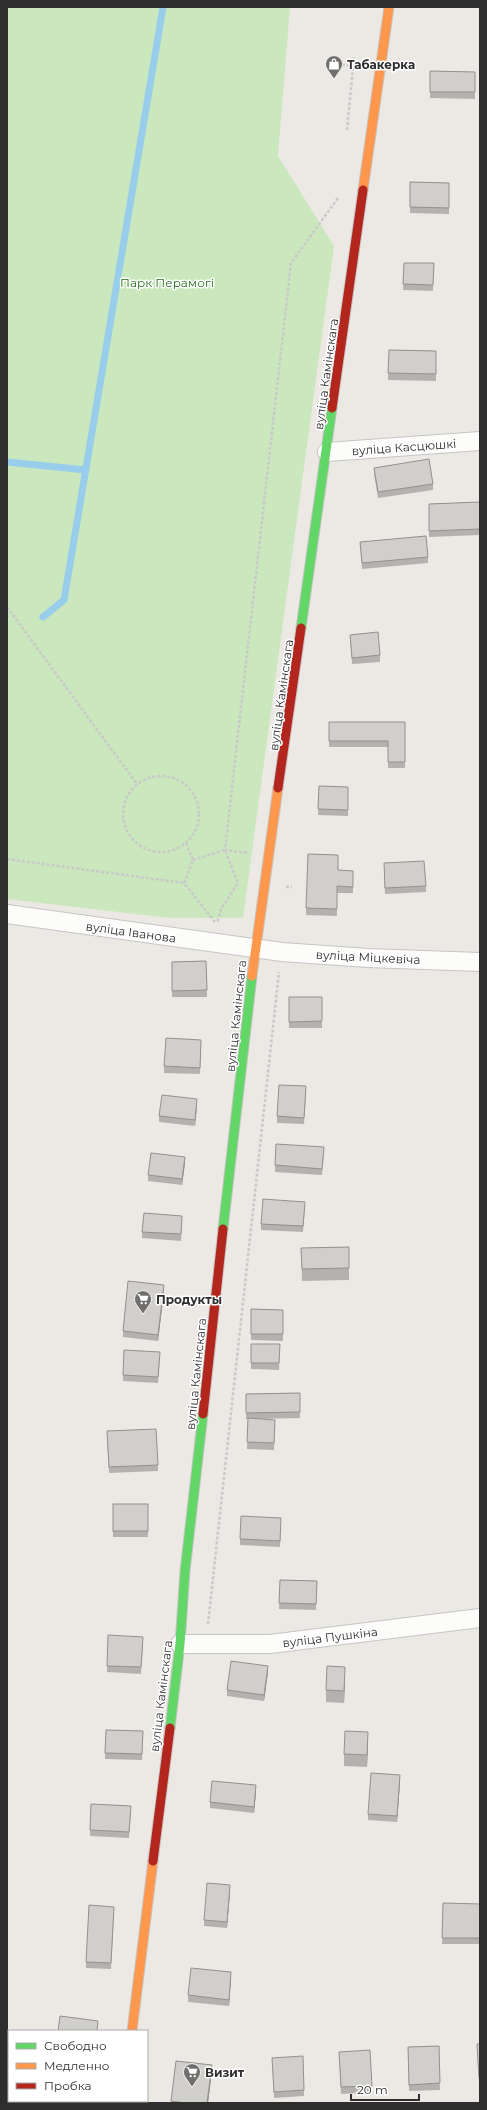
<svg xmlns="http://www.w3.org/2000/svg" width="487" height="2110" font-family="Montserrat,sans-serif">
	<rect width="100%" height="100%" fill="#ece9e4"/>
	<!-- green -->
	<path fill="#cae7bd" d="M7 7H290L278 156 334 246 243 918H170L7 899Z"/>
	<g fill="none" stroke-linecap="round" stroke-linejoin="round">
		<!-- stream -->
		<g stroke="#98cdec" stroke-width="7">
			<path d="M7 462 86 470"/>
			<path d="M43 617 64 600 163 7"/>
		</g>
		<!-- street casing -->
		<g stroke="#c5c5c5" stroke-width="20">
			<g id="street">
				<path d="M327 452 480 441"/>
				<path d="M7 914 282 952 368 958 480 962"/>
				<path d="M180 1644H270L480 1618"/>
			</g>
		</g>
		<!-- fast casing -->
		<g stroke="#c6c5c4" stroke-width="11">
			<g id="fast">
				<path d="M301 628 332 408"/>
				<path d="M223 1229 252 976"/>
				<path d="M170 1728 180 1644 185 1571 203 1414"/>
			</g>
		</g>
		<!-- slow casing -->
		<g stroke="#c6c5c4" stroke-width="11">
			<g id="slow">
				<path d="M363 190 389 7"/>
				<path d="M252 976 278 788"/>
				<path d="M132 2031 153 1861"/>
			</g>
		</g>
		<!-- jam casing -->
		<g stroke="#c6c5c4" stroke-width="11">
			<g id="jam">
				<path d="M332 408 363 190"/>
				<path d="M278 788 301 628"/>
				<path d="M203 1414 223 1229"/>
				<path d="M153 1861 170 1728"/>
				<path d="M123 2103 124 2101"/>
			</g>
		</g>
		<!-- path -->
		<g stroke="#c9c9c8" stroke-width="2.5" stroke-dasharray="3 2" stroke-linecap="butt">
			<path d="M337 64 359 67"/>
			<path d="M347 130 354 57"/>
			<path d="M7 607 137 784"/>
			<circle cx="161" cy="814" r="38"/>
			<path d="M186 843 193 860 184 883 215 922"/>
			<path d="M247 853 225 850 291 263 338 198"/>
			<path d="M7 859 184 883"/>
			<path d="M193 860 225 850 238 883 221 909 217 923"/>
			<path d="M286 887H292"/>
			<path d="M208 1624 279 972"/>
		</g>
		<!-- street -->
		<use href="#street" stroke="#fcfcfb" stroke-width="18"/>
		<!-- fast -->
		<use href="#fast" stroke="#63d668" stroke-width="9"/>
		<!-- slow -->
		<use href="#slow" stroke="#ff974d" stroke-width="9"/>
		<!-- jam -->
		<use href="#jam" stroke="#b3261e" stroke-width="9"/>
	</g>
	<!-- wall -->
	<g fill="#b4b2af">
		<path d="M430 71 475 72V99L430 98Z"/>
		<path d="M410 182 449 183V214L410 213Z"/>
		<path d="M404 263H434L433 291 403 290Z"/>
		<path d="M389 350 436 351V381L388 380Z"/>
		<path d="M374 468 433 484V490L378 498 374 474Z"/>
		<path d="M480 502V535L429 537V504Z"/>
		<path d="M360 542 428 557V563L362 569Z"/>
		<path d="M350 635 380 655V662L352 664Z"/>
		<path d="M329 722H405V768H388V747H329Z"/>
		<path d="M319 786 348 787V816L318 815Z"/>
		<path d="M384 869 426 886V892L385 894Z"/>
		<path d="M338 870 353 871V893H337V916L306 915V908Z"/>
		<path d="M206 961 207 997H172V962Z"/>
		<rect x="289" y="997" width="33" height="31"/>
		<path d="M201 1046 200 1074 164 1073V1066Z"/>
		<path d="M306 1093 304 1124 277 1123V1116Z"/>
		<path d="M197 1105 195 1126 159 1122V1116Z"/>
		<path d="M324 1153 322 1175 275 1172V1165Z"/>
		<path d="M185 1163 182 1185 148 1181V1175Z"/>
		<path d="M305 1208 303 1232 261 1230V1224Z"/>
		<path d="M182 1222 181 1241 142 1238V1232Z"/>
		<path d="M349 1247V1280L302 1281 301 1248Z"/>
		<path d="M164 1292 158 1341 123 1337V1331Z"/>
		<path d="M251 1309 283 1310V1341L251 1340Z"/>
		<path d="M251 1344H280L279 1370 251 1369Z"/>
		<path d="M160 1358 158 1383 123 1381V1375Z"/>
		<path d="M300 1393V1418L257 1419 275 1426 274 1450 247 1449 248 1419H246V1394Z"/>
		<path d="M107 1438 158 1465V1471L109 1473Z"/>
		<rect x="113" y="1504" width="35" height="33"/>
		<path d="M281 1525 280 1547 240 1545V1539Z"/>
		<path d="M280 1580 317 1581 316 1610 279 1609Z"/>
		<path d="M143 1643 141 1674 107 1672V1666Z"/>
		<path d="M268 1672 264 1701 227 1696V1690Z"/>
		<path d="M345 1679 344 1703 326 1702V1690Z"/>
		<path d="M143 1731 142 1760 105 1759V1753Z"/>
		<path d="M368 1744 367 1767 344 1766V1754Z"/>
		<path d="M400 1782 397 1822 368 1820V1814Z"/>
		<path d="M256 1792 254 1813 210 1808V1802Z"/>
		<path d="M91 1804 131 1812 129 1838 90 1836Z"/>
		<path d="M230 1892 227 1928 204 1926V1920Z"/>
		<path d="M443 1903 480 1904V1944H442Z"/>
		<path d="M114 1913 111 1969 86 1968V1962Z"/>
		<path d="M231 1978 229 2006 188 2002V1995Z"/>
		<path d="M480 2044V2084H479L477 2051Z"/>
		<path d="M439 2046 440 2090 409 2091 408 2047Z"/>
		<path d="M339 2052 372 2086V2092L341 2094Z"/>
		<path d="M272 2058 304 2090V2096L274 2098Z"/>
		<path d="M176 2061 212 2071 208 2103H171Z"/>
	</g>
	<!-- shaded-wall -->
	<g fill="#92918e">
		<path d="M197 1099V1105L195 1126V1120Z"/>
		<path d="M185 1157V1163L182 1185V1179Z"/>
		<path d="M164 1285V1292L158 1341V1335Z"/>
		<path d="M268 1666V1672L264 1701V1695Z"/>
		<path d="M345 1667V1679L344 1703V1691Z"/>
		<path d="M368 1732V1744L367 1767V1755Z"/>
		<path d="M400 1775V1782L397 1822V1816Z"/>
		<path d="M256 1785V1792L254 1813V1807Z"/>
		<path d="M230 1885V1892L227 1928V1922Z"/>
		<path d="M231 1972V1978L229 2006V2000Z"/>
		<path d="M212 2065V2071L208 2103H207Z"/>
	</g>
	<!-- building -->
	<g fill="#d1cfcb" stroke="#92918e">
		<path d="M430 71 475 72V92H430Z"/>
		<path d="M410 182 449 183V208L410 207Z"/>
		<path d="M404 263H434L433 285 403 284Z"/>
		<path d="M389 350 436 351V374L388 373Z"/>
		<path d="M429 459 433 484 378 492 374 468Z"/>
		<path d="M480 502V529L429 531V504Z"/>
		<path d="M426 536 428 557 362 563 360 542Z"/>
		<path d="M378 632 380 655 352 658 350 635Z"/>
		<path d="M329 722H405V762H388V741H329Z"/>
		<path d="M319 786 348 787V810L318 809Z"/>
		<path d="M308 854 338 855V870L353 871V887L337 886V909L306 908Z"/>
		<path d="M424 861 426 886 385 888 384 863Z"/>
		<path d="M206 961 207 990 172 991V962Z"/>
		<path d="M289 997H322V1021L289 1022Z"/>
		<path d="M166 1038 201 1040 200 1068 164 1066Z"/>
		<path d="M279 1085 306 1086 304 1118 277 1116Z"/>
		<path d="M162 1095 197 1099 195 1120 159 1116Z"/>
		<path d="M276 1144 324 1147 322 1169 275 1165Z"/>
		<path d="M151 1153 185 1157 182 1179 148 1175Z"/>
		<path d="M263 1199 305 1202 303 1226 261 1224Z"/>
		<path d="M144 1213 182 1216 181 1234 142 1232Z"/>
		<path d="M349 1247V1268L302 1269 301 1248Z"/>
		<path d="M128 1281 164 1285 158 1335 123 1331Z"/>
		<path d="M251 1309 283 1310V1334H251Z"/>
		<path d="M251 1344H280L279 1363H251Z"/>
		<path d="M124 1350 160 1352 158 1377 123 1375Z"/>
		<path d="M300 1393V1412L246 1413V1394Z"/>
		<path d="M248 1418 275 1420 274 1443 247 1442Z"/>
		<path d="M156 1429 158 1465 109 1467 107 1431Z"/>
		<rect x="113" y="1504" width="35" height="27"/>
		<path d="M241 1516 281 1518 280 1541 240 1539Z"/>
		<path d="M280 1580 317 1581 316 1604 279 1603Z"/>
		<path d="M108 1635 143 1637 141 1667 107 1666Z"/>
		<path d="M231 1661 268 1666 264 1695 227 1690Z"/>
		<path d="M327 1666 345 1667 344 1691 326 1690Z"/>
		<path d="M106 1730 143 1731 142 1754 105 1753Z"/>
		<path d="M345 1731 368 1732 367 1755 344 1754Z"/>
		<path d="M371 1773 400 1775 397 1816 368 1814Z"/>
		<path d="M212 1781 256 1785 254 1807 210 1802Z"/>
		<path d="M91 1804 131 1806 129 1832 90 1830Z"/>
		<path d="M207 1883 230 1885 227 1922 204 1920Z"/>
		<path d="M443 1903 480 1904V1938H442Z"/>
		<path d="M89 1905 114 1907 111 1963 86 1962Z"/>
		<path d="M191 1968 231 1972 229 2000 188 1995Z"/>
		<path d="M60 2016 98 2021 97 2031H58Z"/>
		<path d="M477 2044H480V2077H479Z"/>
		<path d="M439 2046 440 2083 409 2085 408 2047Z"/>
		<path d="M370 2050 372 2086 341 2087 339 2052Z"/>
		<path d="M303 2056 304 2090 274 2092 272 2058Z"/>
		<path d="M176 2061 212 2065 207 2103H186L171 2101Z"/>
	</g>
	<!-- icons -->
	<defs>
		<g id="shop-pin" transform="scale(0.9)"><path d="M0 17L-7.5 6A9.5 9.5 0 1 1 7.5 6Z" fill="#706f6e" stroke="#fff"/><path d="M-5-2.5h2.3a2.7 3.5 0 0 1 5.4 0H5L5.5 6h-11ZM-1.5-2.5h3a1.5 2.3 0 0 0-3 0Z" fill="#fff"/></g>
		<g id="supermarket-pin" transform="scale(0.9)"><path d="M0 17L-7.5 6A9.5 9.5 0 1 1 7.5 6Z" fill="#706f6e" stroke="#fff"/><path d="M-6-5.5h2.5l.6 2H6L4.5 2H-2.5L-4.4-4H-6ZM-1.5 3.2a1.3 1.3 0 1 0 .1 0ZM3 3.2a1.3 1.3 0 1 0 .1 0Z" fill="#fff"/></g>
	</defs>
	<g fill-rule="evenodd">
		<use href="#shop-pin" x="334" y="64"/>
		<use href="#supermarket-pin" x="143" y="1299"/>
		<use href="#supermarket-pin" x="192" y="2072"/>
	</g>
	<g text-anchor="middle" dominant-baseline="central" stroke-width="3" stroke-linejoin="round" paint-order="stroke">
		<!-- poi labels -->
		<g font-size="12" font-weight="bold" fill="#2e2e2e" stroke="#fff" text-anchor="start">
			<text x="347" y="64">Табакерка</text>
			<text x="156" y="1299">Продукты</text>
			<text x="205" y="2072">Визит</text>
		</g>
		<!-- park labels -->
		<g font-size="12" fill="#236e1b" stroke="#fff">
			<text x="167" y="282">Парк Перамогі</text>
		</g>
		<!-- street labels -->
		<g font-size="12" fill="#2e2e2e" stroke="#fff">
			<text transform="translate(326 374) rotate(-82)">вуліца Камінскага</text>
			<text transform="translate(404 447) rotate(-4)">вуліца Касцюшкі</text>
			<text transform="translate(281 695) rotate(-82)">вуліца Камінскага</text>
			<text transform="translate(131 932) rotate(8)">вуліца Іванова</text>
			<text transform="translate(368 957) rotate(3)">вуліца Міцкевіча</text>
			<text transform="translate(236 1016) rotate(-84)">вуліца Камінскага</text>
			<text transform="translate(196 1374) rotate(-84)">вуліца Камінскага</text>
			<text transform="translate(330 1637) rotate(-7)">вуліца Пушкіна</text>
			<text transform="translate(161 1696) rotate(-83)">вуліца Камінскага</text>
		</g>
	</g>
	<!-- border -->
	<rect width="487" height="2110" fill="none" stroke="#2e2e2e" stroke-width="16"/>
	<!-- legend -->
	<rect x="8" y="2030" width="140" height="72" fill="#ffffff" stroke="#ababab"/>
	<rect x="16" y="2043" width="20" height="6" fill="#63d668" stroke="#ababab"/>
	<text x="44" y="2050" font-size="12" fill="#2e2e2e">Свободно</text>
	<rect x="16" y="2063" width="20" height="6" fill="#ff974d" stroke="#ababab"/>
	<text x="44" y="2070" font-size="12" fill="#2e2e2e">Медленно</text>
	<rect x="16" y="2083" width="20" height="6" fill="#b3261e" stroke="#ababab"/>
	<text x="44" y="2090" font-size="12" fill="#2e2e2e">Пробка</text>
	<!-- scale -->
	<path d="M351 2094v6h68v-6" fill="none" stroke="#2e2e2e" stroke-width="2"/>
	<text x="357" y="2094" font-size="12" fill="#2e2e2e" stroke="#ffffff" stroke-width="3" paint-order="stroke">20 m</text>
</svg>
